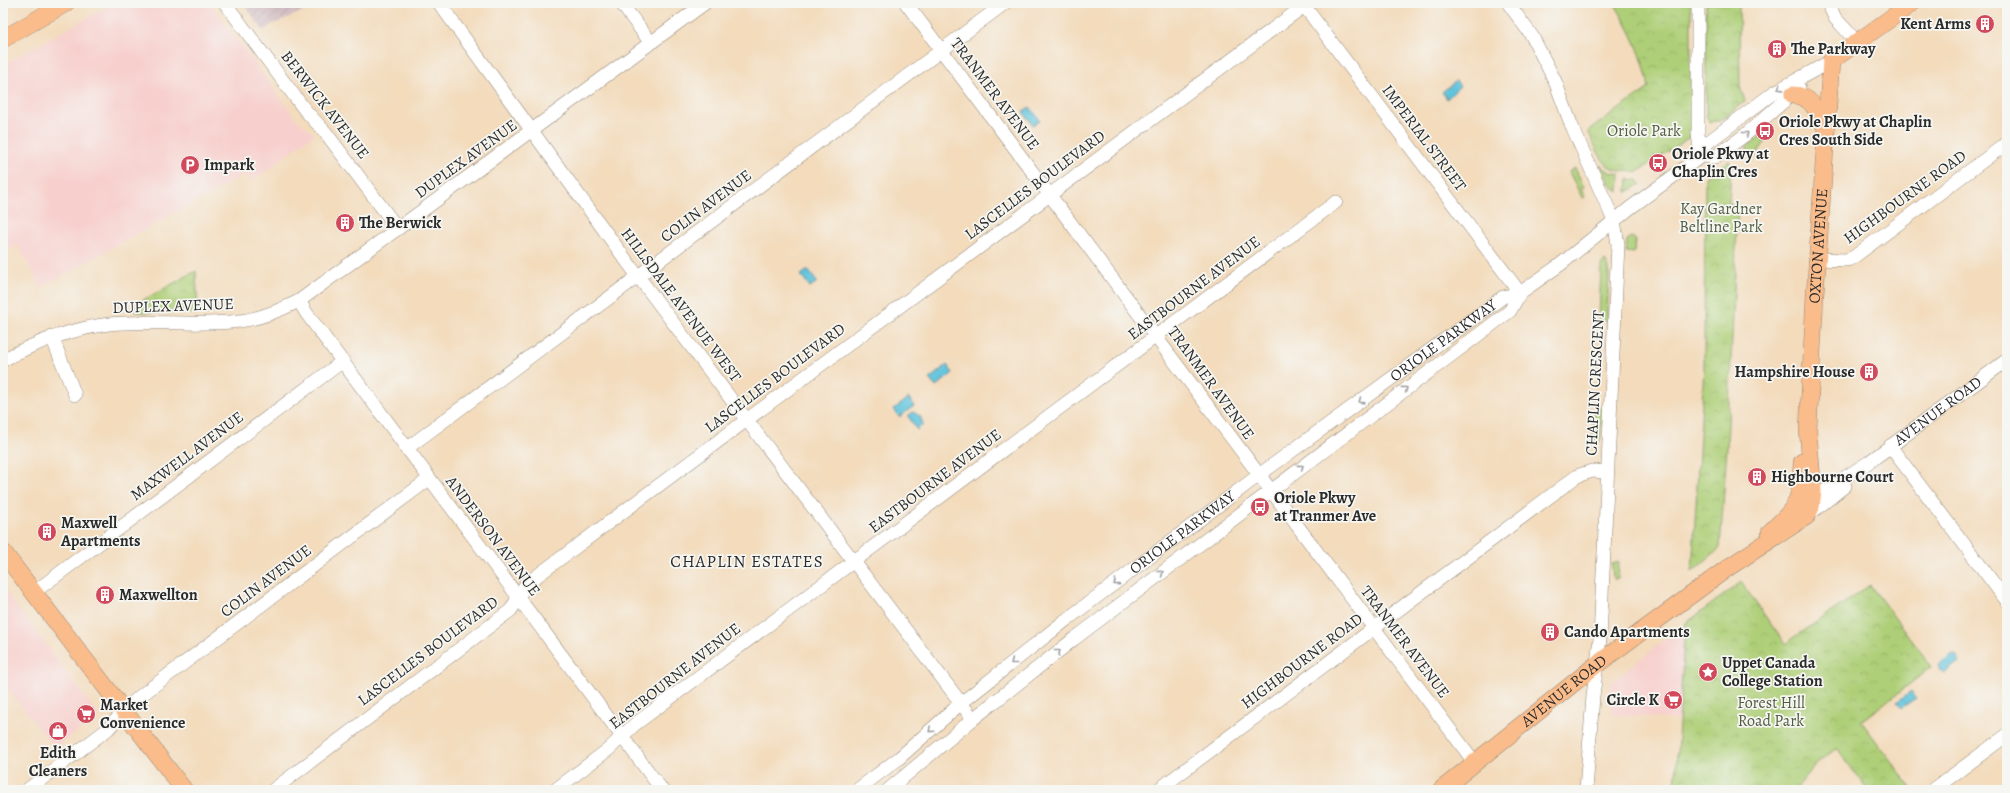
<svg xmlns="http://www.w3.org/2000/svg" width="2010" height="793" font-family="Alegreya,serif">
	<defs>
		<pattern id="industrial-furrows" width="10" height="10" patternUnits="userSpaceOnUse"><rect width="10" height="10" fill="#d2bec3"/><path d="M-1 1l2-2M0 10L10 0M9 11l2-2" fill="none" stroke="#b4a3a8"/></pattern>
		<pattern id="park-crowns" width="20" height="18" patternUnits="userSpaceOnUse"><rect width="20" height="18" fill="#aecf77"/><path d="M2 6a3 3 0 1 1 6 0M12 15a3 3 0 1 1 6 0" fill="none" stroke="#96b267"/></pattern>
	</defs>
	<rect width="100%" height="100%" fill="#f6f6f2"/>
	<filter id="ink" filterUnits="userSpaceOnUse"><feTurbulence type="fractalNoise" baseFrequency=".025" numOctaves="2"/><feDisplacementMap in="SourceGraphic" scale="8" xChannelSelector="R" yChannelSelector="G"/><feConvolveMatrix kernelMatrix="1 2 1 2 8 2 1 2 1" color-interpolation-filters="sRGB"/></filter>
	<filter id="wash" filterUnits="userSpaceOnUse"><feTurbulence type="fractalNoise" baseFrequency=".012" numOctaves="4" result="noise"/><feDisplacementMap in="SourceGraphic" scale="16" xChannelSelector="R" yChannelSelector="G"/><feGaussianBlur stdDeviation="0.9" result="paint"/><feColorMatrix in="noise" values="0 0 0 0 0 0 0 0 0 0 0 0 0 0 0 0 0 1.4 0 .05"/><feComposite in="paint" operator="in"/></filter>
	<g filter="url(#wash)">
		<rect width="100%" height="100%" fill="#f3dbbc"/>
		<!-- built -->
		<g fill="#f7d0cd">
			<path d="M114 3H210L296 119 314 134 255 179 249 180 247 173 41 287 18 245 3 253V65Z"/>
			<path d="M3 588 99 716 55 748 5 686 3 687Z"/>
			<path d="M1685 624 1681 720 1612 714 1610 683Z"/>
		</g>
		<!-- industrial -->
		<path fill="url(#industrial-furrows)" d="M243 3H319V4L271 25 264 31Z"/>
		<!-- green -->
		<g fill="#aecf77" stroke="#6c7d51">
			<path d="M1762 135 1765 142 1755 157 1746 147Z"/>
			<path d="M1600 165 1610 172 1620 174 1619 192 1611 186Z"/>
			<path d="M1575 168 1584 187 1581 189 1585 197 1582 198 1569 172Z"/>
			<path d="M1628 179 1638 180 1641 184 1627 192Z"/>
			<path d="M1632 237 1635 239 1634 253 1626 252 1627 240Z"/>
			<path d="M1605 260 1609 269 1607 321 1599 320 1601 265Z"/>
			<path d="M1602 408 1600 442H1593L1594 409Z"/>
			<path d="M1619 562 1618 579H1613L1612 564Z"/>
		</g>
		<!-- park -->
		<g fill="url(#park-crowns)" stroke="#6c7d51">
			<path d="M1614 3H1691V136L1639 171C1603 175 1602 159 1588 131L1649 88C1644 57 1631 30 1614 3Z"/>
			<path d="M1706 3H1739L1740 87 1745 101 1720 121H1714L1711 123 1706 116Z"/>
			<path d="M1729 160 1731 169 1729 204 1738 205 1727 447 1720 548 1692 572 1704 367 1705 177Z"/>
			<path d="M196 271 198 313 135 312 136 304Z"/>
			<path d="M1741 582 1785 644 1870 585 1932 667 1861 721 1913 790H1867L1837 748 1818 762 1795 790H1702L1699 786 1698 790H1675L1685 624Z"/>
		</g>
		<!-- water -->
		<g fill="#5dc2db" stroke="#447683">
			<path d="M1456 81 1460 86 1447 99 1442 92Z"/>
			<path d="M1030 107 1040 120 1033 125 1023 112Z"/>
			<path d="M808 270 817 282 810 287 801 275Z"/>
			<path d="M947 365 953 373 936 387 929 379Z"/>
			<path d="M909 398 914 406 899 417 894 409Z"/>
			<path d="M913 412 920 416 923 424 917 430 908 416Z"/>
			<path d="M1953 654 1958 657 1959 662 1944 673 1940 670 1938 665Z"/>
			<path d="M1911 691 1916 698 1901 708 1897 702Z"/>
		</g>
	</g>
	<g filter="url(#ink)">
		<g fill="none" stroke-linecap="round" stroke-linejoin="round">
			<!-- minor casing -->
			<g stroke="#8f8374" stroke-width="14">
				<g id="minor">
					<path d="M225 3 305 110 326 133 398 229"/>
					<path d="M439 3 631 267 973 719"/>
					<path d="M621 3 651 43"/>
					<path d="M906 3 1475 763"/>
					<path d="M1302 3 1520 293"/>
					<path d="M1508 3 1532 36 1555 81 1571 124 1614 221 1618 244 1600 639 1593 696 1586 790"/>
					<path d="M1698 3V134L1701 156"/>
					<path d="M1828 3 1835 18 1858 43"/>
					<path d="M1701 156 1715 157 1745 135 1799 88"/>
					<path d="M1818 259 1845 260 1851 259 2007 143"/>
					<path d="M299 301 307 314 662 790"/>
					<path d="M52 337 75 395"/>
					<path d="M3 360C36 342 71 329 109 324 152 319 196 327 239 321 260 319 281 310 299 301L705 3"/>
					<path d="M1890 446 2007 601"/>
					<path d="M406 449 1005 3"/>
					<path id="s1" d="M1806 503 1869 462 2007 360"/>
					<path d="M1807 516 1845 486"/>
					<path d="M33 593 343 361"/>
					<path d="M27 790 108 729 124 711 139 697 429 479"/>
					<path d="M273 790 511 610 526 584 1308 3"/>
					<path d="M555 790 609 749 634 725 1336 202"/>
					<path id="s2" d="M857 790 898 759 960 704 1066 620 1259 475 1503 297 1520 293 1561 264 1630 208 1701 156 1707 143 1773 93 1831 61"/>
					<path d="M888 790 973 719 1074 639 1510 311 1520 293"/>
					<path d="M1158 790 1577 476 1592 471 1607 472"/>
					<path d="M1933 790 2007 735"/>
				</g>
			</g>
			<!-- major casing -->
			<g stroke="#8f8374" stroke-width="18">
				<g id="major">
					<path d="M3 39 66 3"/>
					<path d="M1793 95C1812 95 1819 114 1826 129"/>
					<path d="M1770 532C1800 504 1800 502 1802 462"/>
					<path d="M3 552 184 790"/>
					<path id="s3" d="M1441 790 1596 665 1729 567 1807 516 1811 507 1813 491 1808 430 1815 295 1831 61 1912 3"/>
				</g>
			</g>
			<!-- minor -->
			<use href="#minor" stroke="#fff" stroke-width="13"/>
			<!-- major -->
			<use href="#major" stroke="#fabc8b" stroke-width="17"/>
		</g>
		<!-- one-way arrows -->
		<defs><path id="oneway-chevron" d="M-2-3.5L2.5 0L-2 3.5" fill="none" stroke-width="1.6" stroke-linecap="round" stroke-linejoin="round"/></defs>
		<g stroke="#a0a0a0">
			<use href="#oneway-chevron" transform="translate(1780 88) rotate(148)"/>
			<use href="#oneway-chevron" transform="translate(1746 134) rotate(-39)"/>
			<use href="#oneway-chevron" transform="translate(1405 389) rotate(-37)"/>
			<use href="#oneway-chevron" transform="translate(1361 401) rotate(144)"/>
			<use href="#oneway-chevron" transform="translate(1301 467) rotate(-37)"/>
			<use href="#oneway-chevron" transform="translate(1161 573) rotate(-37)"/>
			<use href="#oneway-chevron" transform="translate(1116 583) rotate(143)"/>
			<use href="#oneway-chevron" transform="translate(1058 652) rotate(-38)"/>
			<use href="#oneway-chevron" transform="translate(1013 662) rotate(142)"/>
			<use href="#oneway-chevron" transform="translate(931 730) rotate(138)"/>
		</g>
	</g>
	<!-- icons -->
	<defs>
		<g id="building-disc" transform="scale(1)"><circle r="9.5" fill="#d1495b" stroke="#f6f6f2"/><path d="M-4-6H4V6H1V3H-1V6H-4ZM-2.5-4.3h1.7v1.8h-1.7ZM.8-4.3h1.7v1.8H.8ZM-2.5-1h1.7V.8h-1.7ZM.8-1h1.7V.8H.8Z" fill="#fff"/></g>
		<g id="bus-disc" transform="scale(1)"><circle r="9.5" fill="#d1495b" stroke="#f6f6f2"/><path d="M-5-6H5V4H4V6H2V4H-2V6H-4V4H-5ZM-3.5-4V0h7V-4ZM-3.5 1.2v1.5H-2V1.2ZM2 1.2v1.5H3.5V1.2Z" fill="#fff"/></g>
		<g id="parking-disc" transform="scale(1)"><circle r="9.5" fill="#d1495b" stroke="#f6f6f2"/><path d="M-3.5-5.5H1a3.5 3.5 0 0 1 0 7H-1V5.5H-3.5ZM-1-3.4V-.6H.8a1.4 1.4 0 0 0 0-2.8Z" fill="#fff"/></g>
		<g id="sight-disc" transform="scale(1)"><circle r="9.5" fill="#d1495b" stroke="#f6f6f2"/><path d="M0-6L1.8-2.2L6-1.7L2.9 1.2L3.7 5.4L0 3.3L-3.7 5.4L-2.9 1.2L-6-1.7L-1.8-2.2Z" fill="#fff"/></g>
		<g id="supermarket-disc" transform="scale(1)"><circle r="9.5" fill="#d1495b" stroke="#f6f6f2"/><path d="M-6-5.5h2.5l.6 2H6L4.5 2H-2.5L-4.4-4H-6ZM-1.5 3.2a1.3 1.3 0 1 0 .1 0ZM3 3.2a1.3 1.3 0 1 0 .1 0Z" fill="#fff"/></g>
		<g id="shop-disc" transform="scale(1)"><circle r="9.5" fill="#d1495b" stroke="#f6f6f2"/><path d="M-5-2.5h2.3a2.7 3.5 0 0 1 5.4 0H5L5.5 6h-11ZM-1.5-2.5h3a1.5 2.3 0 0 0-3 0Z" fill="#fff"/></g>
	</defs>
	<g fill-rule="evenodd">
		<use href="#building-disc" x="1985" y="24"/>
		<use href="#building-disc" x="1777" y="49"/>
		<use href="#bus-disc" x="1765" y="131"/>
		<use href="#bus-disc" x="1658" y="163"/>
		<use href="#parking-disc" x="190" y="165"/>
		<use href="#building-disc" x="345" y="223"/>
		<use href="#building-disc" x="1869" y="372"/>
		<use href="#building-disc" x="1757" y="477"/>
		<use href="#bus-disc" x="1260" y="507"/>
		<use href="#building-disc" x="47" y="532"/>
		<use href="#building-disc" x="105" y="595"/>
		<use href="#building-disc" x="1550" y="632"/>
		<use href="#sight-disc" x="1708" y="672"/>
		<use href="#supermarket-disc" x="1673" y="700"/>
		<use href="#supermarket-disc" x="86" y="714"/>
		<use href="#shop-disc" x="58" y="731"/>
	</g>
	<g text-anchor="middle" dominant-baseline="central" stroke-width="3.5" stroke-linejoin="round" paint-order="stroke">
		<!-- poi labels -->
		<g font-size="16" font-weight="bold" fill="#2b2b2b" stroke="#f6f6f2" text-anchor="start">
			<text x="1971" y="24" text-anchor="end">Kent Arms</text>
			<text x="1791" y="49">The Parkway</text>
			<text x="1779" y="122">Oriole Pkwy at Chaplin<tspan x="1779" dy="18">Cres South Side</tspan></text>
			<text x="1672" y="154">Oriole Pkwy at<tspan x="1672" dy="18">Chaplin Cres</tspan></text>
			<text x="204" y="165">Impark</text>
			<text x="359" y="223">The Berwick</text>
			<text x="1855" y="372" text-anchor="end">Hampshire House</text>
			<text x="1771" y="477">Highbourne Court</text>
			<text x="1274" y="498">Oriole Pkwy<tspan x="1274" dy="18">at Tranmer Ave</tspan></text>
			<text x="61" y="523">Maxwell<tspan x="61" dy="18">Apartments</tspan></text>
			<text x="119" y="595">Maxwellton</text>
			<text x="1564" y="632">Cando Apartments</text>
			<text x="1722" y="663">Uppet Canada<tspan x="1722" dy="18">College Station</tspan></text>
			<text x="1659" y="700" text-anchor="end">Circle K</text>
			<text x="100" y="705">Market<tspan x="100" dy="18">Convenience</tspan></text>
			<text x="58" y="753" text-anchor="middle">Edith<tspan x="58" dy="18">Cleaners</tspan></text>
		</g>
		<!-- street labels -->
		<g font-size="16" fill="#2b2b2b" stroke="#f6f6f2">
			<text transform="translate(995 94) rotate(53)">TRANMER AVENUE</text>
			<text transform="translate(325 105) rotate(52)">BERWICK AVENUE</text>
			<text transform="translate(1424 138) rotate(53)">IMPERIAL STREET</text>
			<text transform="translate(466 159) rotate(-36)">DUPLEX AVENUE</text>
			<text transform="translate(1035 185) rotate(-37)">LASCELLES BOULEVARD</text>
			<text transform="translate(1905 197) rotate(-36)">HIGHBOURNE ROAD</text>
			<text transform="translate(706 206) rotate(-37)">COLIN AVENUE</text>
			<text stroke="none"><textPath href="#s3" startOffset="729">OXTON AVENUE</textPath></text>
			<text transform="translate(1194 288) rotate(-37)">EASTBOURNE AVENUE</text>
			<text transform="translate(681 305) rotate(53)">HILLSDALE AVENUE WEST</text>
			<text transform="translate(173 306) rotate(-2)">DUPLEX AVENUE</text>
			<text stroke="none"><textPath href="#s2" startOffset="739">ORIOLE PARKWAY</textPath></text>
			<text transform="translate(775 378) rotate(-37)">LASCELLES BOULEVARD</text>
			<text transform="translate(1211 383) rotate(54)">TRANMER AVENUE</text>
			<text transform="translate(1595 383) rotate(-87)">CHAPLIN CRESCENT</text>
			<text stroke="none"><textPath href="#s1" startOffset="161">AVENUE ROAD</textPath></text>
			<text transform="translate(187 456) rotate(-37)">MAXWELL AVENUE</text>
			<text transform="translate(935 481) rotate(-37)">EASTBOURNE AVENUE</text>
			<text stroke="none"><textPath href="#s2" startOffset="415">ORIOLE PARKWAY</textPath></text>
			<text transform="translate(493 536) rotate(53)">ANDERSON AVENUE</text>
			<text transform="translate(266 581) rotate(-37)">COLIN AVENUE</text>
			<text transform="translate(1405 642) rotate(53)">TRANMER AVENUE</text>
			<text transform="translate(428 651) rotate(-37)">LASCELLES BOULEVARD</text>
			<text transform="translate(1302 661) rotate(-37)">HIGHBOURNE ROAD</text>
			<text transform="translate(675 676) rotate(-38)">EASTBOURNE AVENUE</text>
			<text stroke="none"><textPath href="#s3" startOffset="158">AVENUE ROAD</textPath></text>
		</g>
		<!-- park labels -->
		<g font-size="16" fill="#525c42" stroke="#f6f6f2">
			<text x="1644" y="131">Oriole Park</text>
			<text x="1721" y="209">Kay Gardner<tspan x="1721" dy="18">Beltline Park</tspan></text>
			<text x="1771" y="703">Forest Hill<tspan x="1771" dy="18">Road Park</tspan></text>
		</g>
		<!-- neighbourhood labels -->
		<g font-size="17" letter-spacing="1" fill="#2b2b2b" stroke="#f6f6f2">
			<text x="747" y="561">CHAPLIN ESTATES</text>
		</g>
	</g>
	<!-- margin -->
	<rect width="2010" height="793" fill="none" stroke="#f6f6f2" stroke-width="16"/>
</svg>
